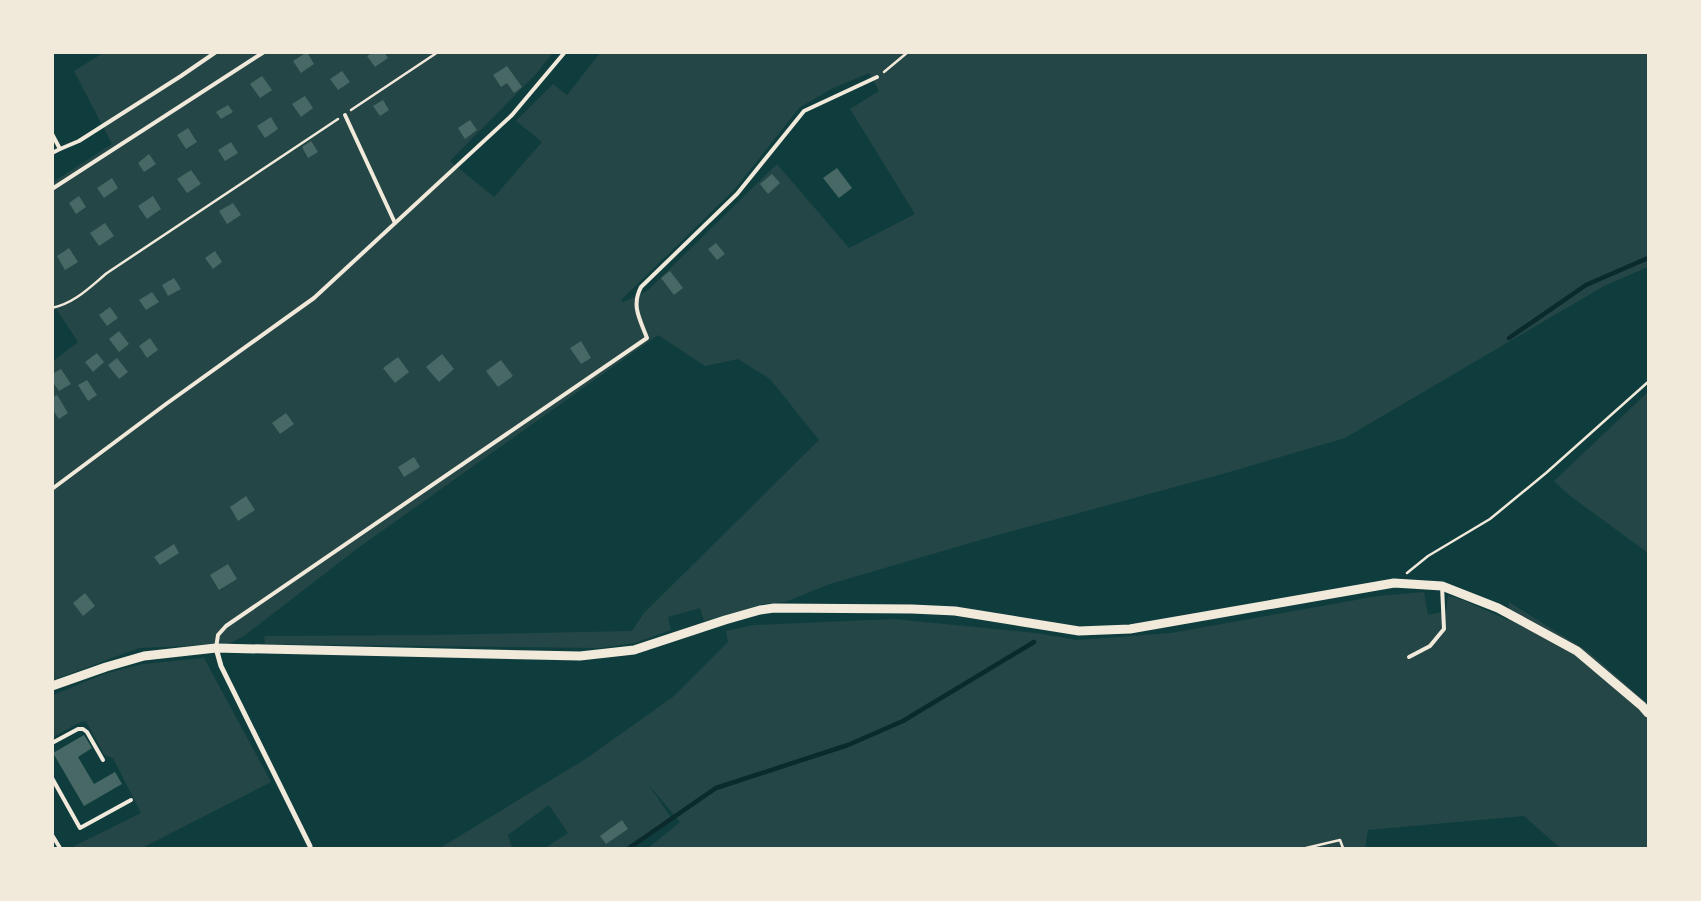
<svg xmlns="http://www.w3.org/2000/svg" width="1701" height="901" font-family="Merriweather,serif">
	<rect width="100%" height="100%" fill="#0f3d3e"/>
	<!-- green -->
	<g fill="#244646" fill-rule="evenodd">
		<path d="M103 53H553L535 75 450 161 494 197 542 142 516 121 553 84 567 95 600 53H1648V267L1604 286 1345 438 1219 475 994 536 830 584 785 602 764 604 704 621 700 608 668 617 671 630 635 643 600 648 265 644 264 636 430 635 632 631 644 613 819 440 770 379 738 359 705 366 658 335 358 548 244 636 228 644 139 648 53 680V361L78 342 53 304V182L112 144 74 71ZM869 73 879 91 850 109 915 214 849 248 777 164 647 291 623 302 621 300 735 189 799 108 831 89Z"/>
		<path d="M1648 392V553L1569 495 1554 481Z"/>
		<path d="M1424 592 1428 615 1446 611 1448 596 1458 598 1508 620 1509 602 1589 652 1648 704V848H1560L1524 816 1368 830 1365 848H648L680 822 648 784 672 819 629 848H545L568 833 549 805 508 835 512 848H440L587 758 674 696 728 642 726 631 754 625 894 619 1036 633 1077 640 1171 633 1378 596Z"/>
		<path d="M204 658 271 782 142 848H76L74 846 141 813 113 758 104 755 86 721 79 723 53 737V695L107 673 143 664Z"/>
	</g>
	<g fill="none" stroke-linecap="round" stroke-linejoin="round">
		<!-- stream -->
		<g stroke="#0a2a2b" stroke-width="4.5">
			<path d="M1509 338 1586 285 1648 258"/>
			<path d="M629 848 716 788 848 745 903 721 1034 642"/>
		</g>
	</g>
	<!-- building -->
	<g fill="#486865">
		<path d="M307 52 314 64 301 73 293 61Z"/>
		<path d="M373 52H384L388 58 375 67 367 56Z"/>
		<path d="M507 66 522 87 514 93 507 83 501 87 493 75Z"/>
		<path d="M342 71 350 82 338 90 330 79Z"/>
		<path d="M262 76 272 90 260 98 250 84Z"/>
		<path d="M305 96 313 108 301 117 292 104Z"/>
		<path d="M383 100 389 110 380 116 373 106Z"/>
		<path d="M228 105 233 112 221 119 216 112Z"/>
		<path d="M271 117 278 129 265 138 257 126Z"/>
		<path d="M470 120 477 130 465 139 458 128Z"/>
		<path d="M188 128 197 142 186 149 177 135Z"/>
		<path d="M311 141 318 152 308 158 302 147Z"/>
		<path d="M231 142 238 153 225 161 218 150Z"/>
		<path d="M149 154 156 164 144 172 138 163Z"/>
		<path d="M837 168 852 188 839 198 823 178Z"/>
		<path d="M191 170 201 184 187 193 177 179Z"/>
		<path d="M772 174 780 183 768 194 760 184Z"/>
		<path d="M112 178 118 188 104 198 97 188Z"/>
		<path d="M79 196 86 207 76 214 69 203Z"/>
		<path d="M153 196 161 209 147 219 138 206Z"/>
		<path d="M233 203 241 215 227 224 219 211Z"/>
		<path d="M105 223 114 236 99 246 90 233Z"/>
		<path d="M716 243 725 254 717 260 708 249Z"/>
		<path d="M69 248 78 262 65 270 57 256Z"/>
		<path d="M215 251 222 262 213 269 205 258Z"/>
		<path d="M670 271 683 288 674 295 661 278Z"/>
		<path d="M174 278 181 289 168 296 162 285Z"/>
		<path d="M152 292 159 302 146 310 139 300Z"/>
		<path d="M110 307 118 318 107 326 99 315Z"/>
		<path d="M119 331 129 344 119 352 109 339Z"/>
		<path d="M150 338 158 350 147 358 139 346Z"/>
		<path d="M581 341 591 358 581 364 570 348Z"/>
		<path d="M97 353 104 362 93 372 85 362Z"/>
		<path d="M442 354 454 369 439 382 426 367Z"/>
		<path d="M398 357 409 372 395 383 383 368Z"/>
		<path d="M117 358 128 372 119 379 108 365Z"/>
		<path d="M501 360 513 376 498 387 486 371Z"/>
		<path d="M61 369 71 384 59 391 52 381V374Z"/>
		<path d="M87 380 97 395 88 401 78 385Z"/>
		<path d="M57 395 68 413 59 419 52 409V398Z"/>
		<path d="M286 413 294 424 280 434 272 423Z"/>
		<path d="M414 457 420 467 404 477 398 467Z"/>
		<path d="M246 496 255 510 238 521 230 507Z"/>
		<path d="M174 544 179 553 160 565 154 557Z"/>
		<path d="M228 564 237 579 219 590 210 575Z"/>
		<path d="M85 593 95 606 83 616 73 603Z"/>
		<path d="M84 735 92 748 78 757 94 784 115 772 122 784 84 806 53 753Z"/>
		<path d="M622 820 628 829 606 844 600 836Z"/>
	</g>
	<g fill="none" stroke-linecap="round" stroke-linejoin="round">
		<!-- path -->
		<g stroke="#f1e9da" stroke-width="2.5">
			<path d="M884 72 908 52"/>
			<path d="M351 110 438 52"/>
			<path d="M52 308C75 303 90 287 107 273L338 119"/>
			<path d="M1407 573 1428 556 1490 519 1546 473 1648 382"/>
			<path d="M1306 848 1340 840 1343 848"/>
		</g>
		<!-- service -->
		<g stroke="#f1e9da" stroke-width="4">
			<path d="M345 115 395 223"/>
			<path d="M52 134 60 149 52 153"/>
			<path d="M60 149 79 141 181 76 216 52"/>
			<path d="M52 189 264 52"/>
			<path d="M52 489 166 404 314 298 512 115 565 52"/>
			<path d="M216 648 218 635 226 626 647 338C640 319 631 306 641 287L737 194 804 111 877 77"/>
			<path d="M1409 657 1430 646 1444 629 1442 586"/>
			<path d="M52 743 78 729H83L87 732 103 760"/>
			<path d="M52 778 80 828 131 800"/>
			<path d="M52 835 60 848"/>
		</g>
		<!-- minor -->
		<path stroke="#f1e9da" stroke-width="5" d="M216 648 221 666 310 846"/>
		<!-- tertiary -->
		<path stroke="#f1e9da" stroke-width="9" d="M52 686 106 667 144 656 216 648 580 656 634 650 725 620 760 610 774 608 912 609 955 611 1079 631 1130 629 1394 583 1442 586 1498 608 1577 651 1642 706 1648 713"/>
	</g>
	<!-- border -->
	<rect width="1701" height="901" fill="none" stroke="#f1e9da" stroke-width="108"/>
</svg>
